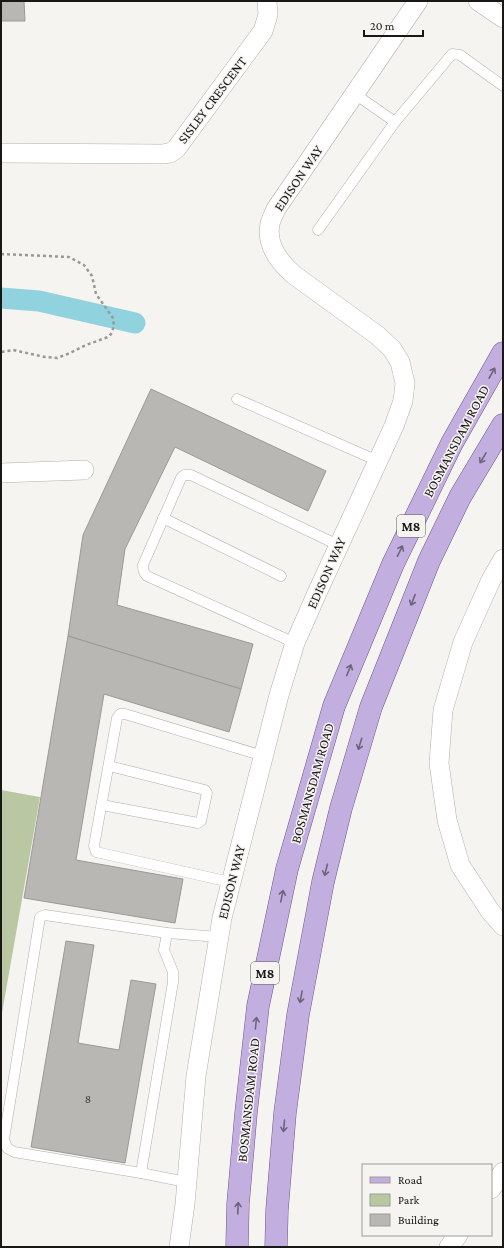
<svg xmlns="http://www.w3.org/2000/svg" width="504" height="1248" font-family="'Crimson Pro',serif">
	<rect width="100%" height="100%" fill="#f6f4f1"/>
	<!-- green -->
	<path fill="#b9c8a2" d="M1 790 40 797 2 1013H1Z"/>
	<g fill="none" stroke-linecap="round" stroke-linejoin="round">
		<!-- canal -->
		<path stroke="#91d2df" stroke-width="21" d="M1 298 39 301 135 323"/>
	</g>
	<!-- building -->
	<g fill="#b9b7b4" stroke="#9b9997">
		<path d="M1 1H24L25 21H1Z"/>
		<path d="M151 389 326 471 308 511 175 447 125 549 117 605 253 644 241 689 68 636 83 535Z"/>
		<path d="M68 636 241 689 229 732 104 694 76 860 183 879 175 923 24 898Z"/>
		<path d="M66 941 94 945 78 1043 119 1050 131 980 156 984 125 1163 31 1147Z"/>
	</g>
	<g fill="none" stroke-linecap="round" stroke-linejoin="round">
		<!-- lane casing -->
		<g stroke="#b1afac" stroke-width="11">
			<g id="lane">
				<path d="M355 94 395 122"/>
				<path d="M318 230 395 122 452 54 460 55 503 86"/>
				<path d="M237 399 378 461"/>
				<path d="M163 518 281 576"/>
				<path d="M295 643 147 576C143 572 143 570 143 565L181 478 184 475H191L338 545"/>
				<path d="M102 805 198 823 201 821 207 793 205 790 109 766"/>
				<path d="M230 882 96 852 94 846 117 718 120 714H125L263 756"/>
				<path d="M141 1173 173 982V972L164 950 167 933"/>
				<path d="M186 1182 141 1173 14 1152 7 1148 4 1139 40 917 45 915 167 933 219 937"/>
			</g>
		</g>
		<!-- street casing -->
		<g stroke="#b1afac" stroke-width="20">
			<g id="street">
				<path d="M478 1 503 18"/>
				<path d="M1 153 163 154 170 153 176 149 263 31 268 15 267 1"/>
				<path d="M1 473 84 470"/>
				<path d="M503 559 491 580 463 642 443 710 439 763 447 820 460 865 490 911 503 926"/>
				<path d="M491 1189 503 1172"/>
				<path d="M179 1247 185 1204 196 1076 222 918 279 695 295 643 317 593 394 426 403 401 405 383 400 362 392 349 377 335 294 275C279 262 266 244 270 224 271 219 274 214 276 209L418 1"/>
				<path d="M449 1247 458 1235"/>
			</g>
		</g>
		<!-- primary casing -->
		<g stroke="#6d578c" stroke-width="23">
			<g id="primary">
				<path d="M237 1247 238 1204 246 1113 258 1006 287 869 334 706 393 564 452 443 503 353"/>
				<path d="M276 1247 277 1210 285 1113 298 1015 323 882 341 808 371 707 429 561 460 497 503 425"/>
			</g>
		</g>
		<!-- path -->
		<path stroke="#9a9896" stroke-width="2.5" stroke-dasharray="3 3" stroke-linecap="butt" d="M1 254 69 257 84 265 92 276 96 294 113 318 114 326 111 334 108 337 86 345 70 353 57 358 45 357 13 350 1 352"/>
		<!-- lane -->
		<use href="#lane" stroke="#fff" stroke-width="10"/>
		<!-- street -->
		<use href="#street" stroke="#fff" stroke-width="19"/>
		<!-- primary -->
		<use href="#primary" stroke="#c2afe0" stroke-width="22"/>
	</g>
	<!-- one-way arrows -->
	<defs><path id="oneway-shaft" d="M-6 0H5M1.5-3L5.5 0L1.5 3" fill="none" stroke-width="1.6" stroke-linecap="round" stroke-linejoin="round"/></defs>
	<g stroke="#6e647c">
		<use href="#oneway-shaft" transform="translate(492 373) rotate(-61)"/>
		<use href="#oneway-shaft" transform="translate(483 458) rotate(121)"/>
		<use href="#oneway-shaft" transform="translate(400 551) rotate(-64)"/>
		<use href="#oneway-shaft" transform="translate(413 600) rotate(111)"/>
		<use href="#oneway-shaft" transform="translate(349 670) rotate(-68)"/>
		<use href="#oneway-shaft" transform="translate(360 744) rotate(107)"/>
		<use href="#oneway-shaft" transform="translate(326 870) rotate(104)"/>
		<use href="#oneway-shaft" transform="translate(282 896) rotate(-78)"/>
		<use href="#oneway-shaft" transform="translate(301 997) rotate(101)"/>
		<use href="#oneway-shaft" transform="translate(256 1023) rotate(-84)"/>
		<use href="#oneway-shaft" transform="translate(284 1126) rotate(95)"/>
		<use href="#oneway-shaft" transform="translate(238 1208) rotate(-88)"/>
	</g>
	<g text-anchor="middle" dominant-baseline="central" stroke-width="3" stroke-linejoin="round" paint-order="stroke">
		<!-- number labels -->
		<g font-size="12" fill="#41403e">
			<text x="88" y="1099">8</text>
		</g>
		<!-- shield labels -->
		<g fill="#f6f4f1" stroke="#5b5a58" stroke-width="1">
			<rect x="397" y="515" width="28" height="22" rx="3"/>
			<rect x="251" y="962" width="28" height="22" rx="3"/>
		</g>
		<g font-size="13" font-weight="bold" fill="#191817">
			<text x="411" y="526">M8</text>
			<text x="265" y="973">M8</text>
		</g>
		<!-- street labels -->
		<g font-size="14" fill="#191817" stroke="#f6f4f1">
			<text transform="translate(212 100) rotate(-53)">SISLEY CRESCENT</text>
			<text transform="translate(298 178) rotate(-56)">EDISON WAY</text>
			<text transform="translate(456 441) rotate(-62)">BOSMANSDAM ROAD</text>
			<text transform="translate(326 573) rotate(-66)">EDISON WAY</text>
			<text transform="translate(312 783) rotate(-74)">BOSMANSDAM ROAD</text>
			<text transform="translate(231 882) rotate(-76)">EDISON WAY</text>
			<text transform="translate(248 1100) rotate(-84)">BOSMANSDAM ROAD</text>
		</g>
	</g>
	<!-- border -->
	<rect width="504" height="1248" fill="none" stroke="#191817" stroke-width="4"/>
	<!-- legend -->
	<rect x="362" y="1164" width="130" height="72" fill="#f6f4f1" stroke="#9e9c9a"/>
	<rect x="370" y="1177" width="20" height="6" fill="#c2afe0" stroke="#9e9c9a"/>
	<text x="398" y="1184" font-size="12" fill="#191817">Road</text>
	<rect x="370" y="1194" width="20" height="12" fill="#b9c8a2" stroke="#9e9c9a"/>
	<text x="398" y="1204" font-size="12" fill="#191817">Park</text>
	<rect x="370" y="1214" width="20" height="12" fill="#b9b7b4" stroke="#9e9c9a"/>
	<text x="398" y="1224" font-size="12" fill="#191817">Building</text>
	<!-- scale -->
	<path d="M364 30v6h59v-6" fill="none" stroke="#191817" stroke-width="2"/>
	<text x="370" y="30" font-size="12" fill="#191817" stroke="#f6f4f1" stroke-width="3" paint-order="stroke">20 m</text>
</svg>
